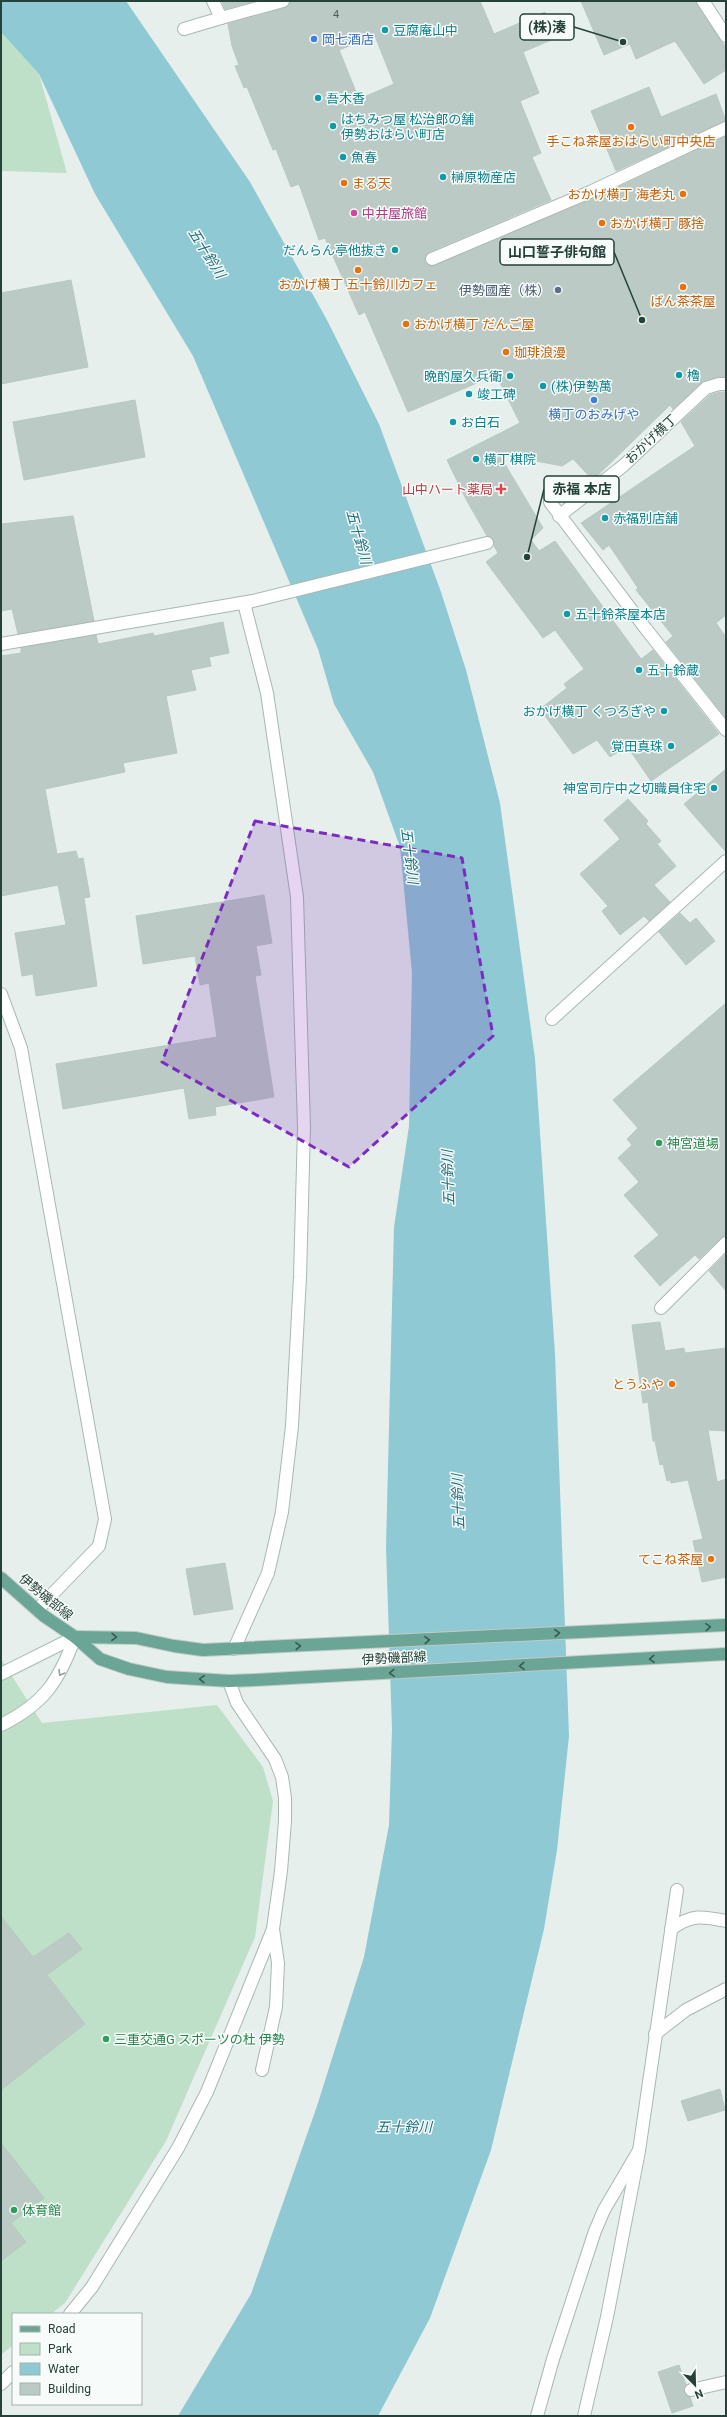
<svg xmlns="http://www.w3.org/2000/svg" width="727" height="2417" font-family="Roboto,'Noto Sans JP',sans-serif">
	<rect width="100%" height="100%" fill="#e6efeb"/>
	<!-- green -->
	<g fill="#bfe0c8">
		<path d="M1 32 39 74 67 173 1 171Z"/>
		<path d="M1 1659 42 1723 217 1705 263 1767 273 1801 255 1937 166 2141 65 2303 51 2314H13V2345L1 2355Z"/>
	</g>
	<!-- water -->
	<path fill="#8ec9d4" d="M1 1H126L250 182 327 320 379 424 441 592 466 670 500 803 535 1059 555 1354 569 1736 557 1850 544 1929 491 2150 430 2318 378 2416H178L251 2294 317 2106 364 1957 389 1825 392 1729 386 1547 394 1227 409 1126 412 973 400 847 373 772 334 704 318 649 193 356 95 194 39 74 1 32Z"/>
	<!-- building -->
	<g fill="#bbcac4" stroke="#b8c9c2" fill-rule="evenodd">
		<path d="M222 1H255L225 9Z"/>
		<path d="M290 1H480L494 34 545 12 556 38 523 52 539 93 520 101 541 153 532 157 551 200 429 252 425 258V262L431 266 593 199 726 136V376L703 381 673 409 670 405 593 480 573 459 562 466 499 454 543 528 531 540 539 551 555 541 641 659 653 650 719 734 651 781 627 746 610 757 597 740 573 754 540 709 567 688 564 684 584 669 555 630 543 638 486 562 498 553 494 546V541L487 536 467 501 447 460 520 423 496 375 408 412 365 312 359 315 325 238 319 240 299 184 291 187 276 149 273 150 247 87 244 88 235 66 239 65 232 46 228 24 285 8ZM375 36 394 84 359 99 339 50Z"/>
		<path d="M581 1H696L726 48V70L704 84 675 41 636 59 630 44 604 55Z"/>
		<path d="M649 87 661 117 716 94 726 121 616 171 591 111Z"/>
		<path d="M71 280 88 367 1 384V293Z"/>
		<path d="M720 392H726V615L716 623 726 637V718L666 642 673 636 636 590 638 588 609 545 603 550 581 523 695 446 681 422 710 395Z"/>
		<path d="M135 400 145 457 24 480 13 422Z"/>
		<path d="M73 516 94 621 18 634 12 609 1 611V524Z"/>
		<path d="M223 622 229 653 209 657 211 666 191 670 196 690 166 696 177 753 123 763 125 772 45 789 57 854 76 851 78 859 83 858 90 897 84 898 97 986 36 996 33 974 22 976 15 933 66 925 58 885 1 896V656L21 653V648L96 635 98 644 153 633 154 636Z"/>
		<path d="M726 769V852L684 804Z"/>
		<path d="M628 799 648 821 646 824 661 841 657 844 676 866 654 885 670 902 649 921 644 916 620 935 602 911 608 906 580 874 620 839 604 820Z"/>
		<path d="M264 895 272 943 256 946 261 975 255 976 274 1097 215 1107 216 1115 189 1119 184 1088 63 1109 56 1064 217 1037 209 983 200 985 195 956 143 964 136 916Z"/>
		<path d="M680 913 690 923 696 918 715 941 686 965 659 932Z"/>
		<path d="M726 1003V1236L721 1238 699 1259 695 1255 660 1286 634 1256 659 1235 624 1195 639 1182 618 1158 632 1145 627 1139 638 1128 613 1100Z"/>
		<path d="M726 1254V1291L709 1271Z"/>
		<path d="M660 1322 665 1351 684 1348 685 1353 726 1348V1431L708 1430 717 1482 726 1479V1577L702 1582 693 1541 703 1539 688 1480 671 1483 670 1480 667 1481 663 1464 660 1465 655 1441H653L648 1402 643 1403 632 1325Z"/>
		<path d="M225 1563 233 1609 194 1615 186 1569Z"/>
		<path d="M1 1916 33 1957 69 1933 82 1949 47 1975 85 2024 1 2090Z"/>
		<path d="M720 2089 725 2110 688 2121 681 2101Z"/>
		<path d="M1 2143 44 2198 11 2223 26 2242 1 2261Z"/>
		<path d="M679 2365 686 2385 684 2392 690 2397 693 2406 672 2413 658 2372Z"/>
	</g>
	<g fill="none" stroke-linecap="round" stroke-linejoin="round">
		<!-- lane casing -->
		<g stroke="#a8b8b2" stroke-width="14">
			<g id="lane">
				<path d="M213 1 221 18 283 1"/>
				<path d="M184 29 221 18"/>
				<path d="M432 259 590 192 726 128"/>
				<path d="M1 994 21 1048 105 1519 99 1546 37 1610"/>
				<path d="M661 1308 726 1243"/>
				<path d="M262 2070 276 2007 278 1963 273 1929"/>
				<path d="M537 2416 553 2359 595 2231 604 2210 638 2152"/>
			</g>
		</g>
		<!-- street casing -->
		<g stroke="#a8b8b2" stroke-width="14">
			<g id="street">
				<path d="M703 1 726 36"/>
				<path d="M550 502 646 629 726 730"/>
				<path d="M559 516 623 466 706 388 719 384H726"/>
				<path d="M1 644 253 601 487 543"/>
				<path d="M552 1019 726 861"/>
				<path d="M234 1649 268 1573 282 1512 292 1426 300 1277 304 1127 297 897 267 693 244 603"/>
				<path d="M671 1929C692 1914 702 1916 726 1921"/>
				<path d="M655 2034 686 2010 726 1989"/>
				<path d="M70 2314 92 2287 178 2148 207 2092 273 1929 281 1871 285 1821V1798L282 1777 275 1759 237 1703 229 1681"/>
				<path d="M1 2384 13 2372"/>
				<path d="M691 2390 726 2382"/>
				<path d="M584 2416 607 2317 639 2151 677 1890"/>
			</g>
		</g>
		<!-- secondary casing -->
		<g stroke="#a4bbb3" stroke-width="14">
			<g id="secondary">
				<path d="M1 1674 75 1637"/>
				<path d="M1 1725C44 1704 59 1681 75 1637"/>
			</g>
		</g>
		<!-- primary casing -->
		<g stroke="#c2cac8" stroke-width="14">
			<g id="primary">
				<path d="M1 1578 44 1616 75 1637 100 1659 129 1669 167 1677 229 1681 255 1680 726 1654"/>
				<path d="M75 1637 136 1638 174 1646 203 1650 726 1625"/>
			</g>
		</g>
		<!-- lane -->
		<use href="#lane" stroke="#fff" stroke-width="12"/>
		<!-- street -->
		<use href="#street" stroke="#fff" stroke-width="12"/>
		<!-- secondary -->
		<use href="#secondary" stroke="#fff" stroke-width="12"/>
		<!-- primary -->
		<use href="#primary" stroke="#6aa596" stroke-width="12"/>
	</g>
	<!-- one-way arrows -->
	<defs><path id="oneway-chevron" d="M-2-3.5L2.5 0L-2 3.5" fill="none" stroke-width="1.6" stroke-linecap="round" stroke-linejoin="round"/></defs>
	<g stroke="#365b51">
		<use href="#oneway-chevron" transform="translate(708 1627) rotate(-3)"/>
		<use href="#oneway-chevron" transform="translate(557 1633) rotate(-3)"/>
		<use href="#oneway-chevron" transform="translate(114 1637) rotate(1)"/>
		<use href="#oneway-chevron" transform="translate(427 1640) rotate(-3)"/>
		<use href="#oneway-chevron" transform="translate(298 1646) rotate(-3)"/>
		<use href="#oneway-chevron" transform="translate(652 1659) rotate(177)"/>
		<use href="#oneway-chevron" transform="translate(522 1666) rotate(177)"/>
		<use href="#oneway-chevron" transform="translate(392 1673) rotate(177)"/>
		<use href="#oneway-chevron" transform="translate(202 1679) rotate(-176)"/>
	</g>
	<use stroke="#92a09c" href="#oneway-chevron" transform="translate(61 1673) rotate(121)"/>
	<!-- marked area -->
	<path fill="#7b2cbf" fill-opacity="0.2" stroke="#7b2cbf" stroke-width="3" stroke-dasharray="8 5" stroke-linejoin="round" d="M255 821 462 858 493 1036 349 1167 162 1062Z"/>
	<!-- markers -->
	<g fill="#0f9aa8" stroke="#f7fbf9" stroke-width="1.5">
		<circle cx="385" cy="30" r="4"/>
		<circle cx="318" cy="98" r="4"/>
		<circle cx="333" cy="126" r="4"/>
		<circle cx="343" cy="157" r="4"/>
		<circle cx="443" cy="177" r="4"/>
		<circle cx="395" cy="250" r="4"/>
		<circle cx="679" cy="375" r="4"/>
		<circle cx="510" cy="376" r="4"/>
		<circle cx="543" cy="386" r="4"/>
		<circle cx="469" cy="394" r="4"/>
		<circle cx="453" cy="422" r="4"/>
		<circle cx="476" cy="459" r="4"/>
		<circle cx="605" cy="518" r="4"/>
		<circle cx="567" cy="614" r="4"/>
		<circle cx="639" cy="670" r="4"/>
		<circle cx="664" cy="711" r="4"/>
		<circle cx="671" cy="746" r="4"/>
		<circle cx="714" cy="788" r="4"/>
	</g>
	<g fill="#3f7fe0" stroke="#f7fbf9" stroke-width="1.5">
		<circle cx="314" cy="39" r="4"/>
		<circle cx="594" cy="400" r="4"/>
	</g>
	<g fill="#e8710a" stroke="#f7fbf9" stroke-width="1.5">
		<circle cx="631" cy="127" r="4"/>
		<circle cx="344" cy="183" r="4"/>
		<circle cx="683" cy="194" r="4"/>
		<circle cx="602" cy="223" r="4"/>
		<circle cx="358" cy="270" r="4"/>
		<circle cx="683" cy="287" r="4"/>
		<circle cx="406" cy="324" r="4"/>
		<circle cx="506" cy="352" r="4"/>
		<circle cx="672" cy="1384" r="4"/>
		<circle cx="711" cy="1559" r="4"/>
	</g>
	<circle fill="#d1479c" stroke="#f7fbf9" stroke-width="1.5" cx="354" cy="213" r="4"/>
	<circle fill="#5c6f8a" stroke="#f7fbf9" stroke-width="1.5" cx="558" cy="290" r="4"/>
	<path fill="#e0444e" stroke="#f7fbf9" stroke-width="1.5" d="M499 483h4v4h4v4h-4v4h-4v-4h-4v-4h4z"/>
	<g fill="#2e9e5b" stroke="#f7fbf9" stroke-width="1.5">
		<circle cx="659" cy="1143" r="4"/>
		<circle cx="106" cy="2039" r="4"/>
		<circle cx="14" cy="2210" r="4"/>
	</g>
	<g text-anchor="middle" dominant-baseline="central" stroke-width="3" stroke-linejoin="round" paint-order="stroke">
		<!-- number labels -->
		<g font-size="11" fill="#4a645c">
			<text x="336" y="14">4</text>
		</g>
		<!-- culture labels -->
		<g font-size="13" fill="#0d838f" stroke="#f7fbf9" text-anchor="start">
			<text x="393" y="30">豆腐庵山中</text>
			<text x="326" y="98">吾木香</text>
			<text x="341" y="119">はちみつ屋 松治郎の舗<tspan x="341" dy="15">伊勢おはらい町店</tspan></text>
			<text x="351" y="157">魚春</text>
			<text x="451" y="177">榊原物産店</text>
			<text x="387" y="250" text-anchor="end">だんらん亭他抜き</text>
			<text x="687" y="375">櫓</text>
			<text x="502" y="376" text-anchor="end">晩酌屋久兵衛</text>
			<text x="551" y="386">(株)伊勢萬</text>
			<text x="477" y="394">竣工碑</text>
			<text x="461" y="422">お白石</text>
			<text x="484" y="459">横丁棋院</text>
			<text x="613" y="518">赤福別店舗</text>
			<text x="575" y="614">五十鈴茶屋本店</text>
			<text x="647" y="670">五十鈴蔵</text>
			<text x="656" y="711" text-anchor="end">おかげ横丁 くつろぎや</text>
			<text x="663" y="746" text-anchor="end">覚田真珠</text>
			<text x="706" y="788" text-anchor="end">神宮司庁中之切職員住宅</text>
		</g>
		<!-- shop labels -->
		<g font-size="13" fill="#366cbe" stroke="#f7fbf9" text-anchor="start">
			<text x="322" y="39">岡七酒店</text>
			<text x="594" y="414" text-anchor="middle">横丁のおみげや</text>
		</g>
		<!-- food labels -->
		<g font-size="13" fill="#c56008" stroke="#f7fbf9" text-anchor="start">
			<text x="631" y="141" text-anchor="middle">手こね茶屋おはらい町中央店</text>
			<text x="352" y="183">まる天</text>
			<text x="675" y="194" text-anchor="end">おかげ横丁 海老丸</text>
			<text x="610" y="223">おかげ横丁 豚捨</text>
			<text x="358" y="284" text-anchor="middle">おかげ横丁 五十鈴川カフェ</text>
			<text x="683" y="301" text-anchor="middle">ばん茶茶屋</text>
			<text x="414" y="324">おかげ横丁 だんご屋</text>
			<text x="514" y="352">珈琲浪漫</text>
			<text x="664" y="1384" text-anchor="end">とうふや</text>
			<text x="703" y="1559" text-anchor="end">てこね茶屋</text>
		</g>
		<!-- hotel labels -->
		<g font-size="13" fill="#b23c85" stroke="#f7fbf9" text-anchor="start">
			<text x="362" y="213">中井屋旅館</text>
		</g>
		<!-- service labels -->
		<g font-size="13" fill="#4e5e75" stroke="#f7fbf9" text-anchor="end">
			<text x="550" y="290">伊勢國産（株）</text>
		</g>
		<!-- street labels -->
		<g font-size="13" fill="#24423a" stroke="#f7fbf9">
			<text transform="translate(651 439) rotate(-43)">おかげ横丁</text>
			<text transform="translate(46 1597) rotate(39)">伊勢磯部線</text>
			<text transform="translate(394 1658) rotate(-3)">伊勢磯部線</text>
		</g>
		<!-- health labels -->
		<g font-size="13" fill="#be3a42" stroke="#f7fbf9" text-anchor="end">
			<text x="493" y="489">山中ハート薬局</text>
		</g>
		<!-- leisure labels -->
		<g font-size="13" fill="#27864d" stroke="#f7fbf9" text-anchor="start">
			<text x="667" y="1143">神宮道場</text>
			<text x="114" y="2039">三重交通G スポーツの杜 伊勢</text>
			<text x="22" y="2210">体育館</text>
		</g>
		<!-- water labels -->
		<g font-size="14" font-style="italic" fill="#1c6f80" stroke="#f7fbf9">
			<text transform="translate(207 253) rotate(58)">五十鈴川</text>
			<text transform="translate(359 537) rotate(74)">五十鈴川</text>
			<text transform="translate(410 856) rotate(83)">五十鈴川</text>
			<text transform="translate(448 1178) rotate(-92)">五十鈴川</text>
			<text transform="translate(458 1502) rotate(-92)">五十鈴川</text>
			<text x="404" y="2127">五十鈴川</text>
		</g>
	</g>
	<!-- callouts -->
	<path fill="none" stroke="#24423a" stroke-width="1.5" d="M623 42L574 27M642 320L614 252M527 557L544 489"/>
	<g fill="#24423a" stroke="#f7fbf9" stroke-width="1.5">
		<circle cx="623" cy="42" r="4"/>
		<circle cx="642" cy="320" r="4"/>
		<circle cx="527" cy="557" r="4"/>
	</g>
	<g fill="#f7fbf9" stroke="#24423a" stroke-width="1.5">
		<rect x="520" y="14" width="54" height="26" rx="4"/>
		<rect x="500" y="239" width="114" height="26" rx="4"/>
		<rect x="544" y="476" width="75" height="26" rx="4"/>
	</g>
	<g font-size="14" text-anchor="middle" font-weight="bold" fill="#24423a">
		<text x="547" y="32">(株)湊</text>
		<text x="557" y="257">山口誓子俳句館</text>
		<text x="582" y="494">赤福 本店</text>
	</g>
	<!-- border -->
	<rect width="727" height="2417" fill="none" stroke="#24423a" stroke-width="4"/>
	<!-- legend -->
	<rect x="12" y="2313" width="130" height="92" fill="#f7fbf9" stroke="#a3b1ad"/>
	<rect x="20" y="2326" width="20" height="6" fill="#6aa596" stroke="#a3b1ad"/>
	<text x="48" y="2333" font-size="12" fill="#24423a">Road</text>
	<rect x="20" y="2343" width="20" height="12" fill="#bfe0c8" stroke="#a3b1ad"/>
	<text x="48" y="2353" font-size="12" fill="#24423a">Park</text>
	<rect x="20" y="2363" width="20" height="12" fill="#8ec9d4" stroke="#a3b1ad"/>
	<text x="48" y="2373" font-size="12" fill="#24423a">Water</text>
	<rect x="20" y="2383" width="20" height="12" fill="#bbcac4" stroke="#a3b1ad"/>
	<text x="48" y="2393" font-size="12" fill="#24423a">Building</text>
	<!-- north arrow -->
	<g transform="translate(695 2385) rotate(157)" stroke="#f7fbf9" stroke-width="3" paint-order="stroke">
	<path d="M0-3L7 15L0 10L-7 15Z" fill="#24423a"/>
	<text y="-6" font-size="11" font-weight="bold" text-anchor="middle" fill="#24423a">N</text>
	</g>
</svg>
